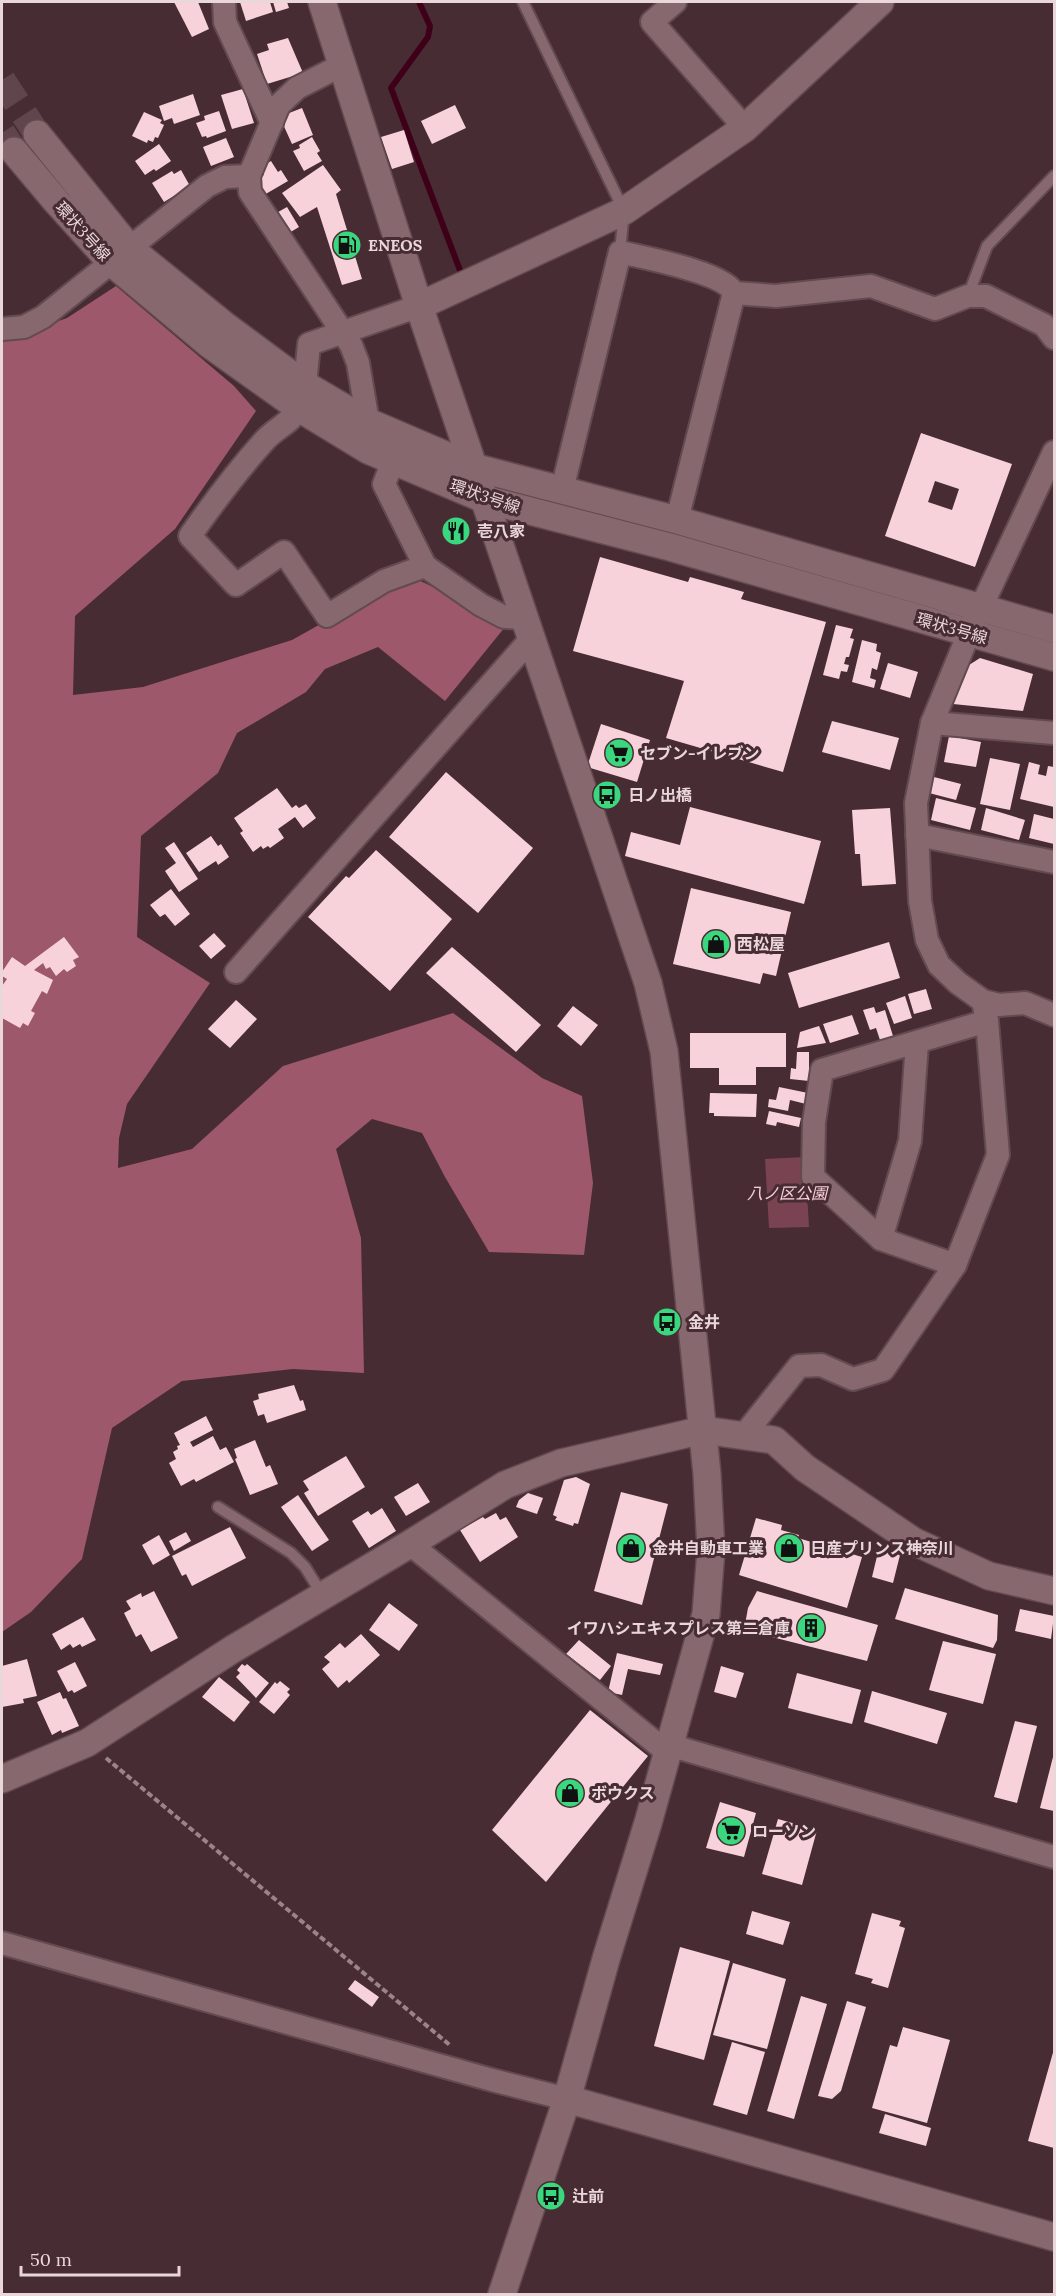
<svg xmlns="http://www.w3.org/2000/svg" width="1056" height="2296" font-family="Lora,'Noto Sans JP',serif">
	<rect width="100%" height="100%" fill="#482c33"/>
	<!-- green -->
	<path fill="#7a4352" d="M805 1157 809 1227 769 1228 765 1159Z"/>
	<!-- forest -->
	<path fill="#9e586b" d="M116 286 234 386 256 411 175 529 75 616 73 695 143 687 292 640 408 575 452 596 505 627 445 701 378 647 325 669 306 692 237 733 218 773 141 836 137 937 210 983 127 1104 119 1138 118 1168 192 1149 283 1066 453 1013 542 1078 582 1096 593 1183 584 1255 489 1252 445 1177 422 1133 372 1119 336 1149 361 1238 364 1373 293 1369 182 1381 112 1428 82 1559 31 1612 2 1632V341L67 318Z"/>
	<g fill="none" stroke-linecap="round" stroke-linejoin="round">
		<!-- stream -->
		<path stroke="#3e0019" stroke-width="6" d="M419 2 430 26 428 37 391 88 461 273"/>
	</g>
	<!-- building -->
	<g fill="#f8d2db" fill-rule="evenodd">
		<path d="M174 2H198L209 29 192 37Z"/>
		<path d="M240 2H270L273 12 246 21Z"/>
		<path d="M273 2H287L289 8 276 12Z"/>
		<path d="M288 38 303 73 267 84 257 54 269 50 267 44Z"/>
		<path d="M243 89 254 123 232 129 221 95Z"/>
		<path d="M193 94 200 115 174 124 172 118 164 121 159 106Z"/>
		<path d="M455 105 466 128 432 144 421 121Z"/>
		<path d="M302 108 313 135 292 144 282 122 286 120 284 115Z"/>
		<path d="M219 111 226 131 207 138 206 136 202 137 196 123 205 120 204 116Z"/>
		<path d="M144 112 162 120 160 123 164 125 158 138 155 137 153 142 148 140 147 143 132 136Z"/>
		<path d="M404 130 414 162 392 169 381 137Z"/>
		<path d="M312 137 320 151 317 153 322 161 304 171 293 151 300 148 299 145Z"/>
		<path d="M226 138 234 157 211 166 203 147Z"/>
		<path d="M159 144 171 161 156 171 154 169 145 175 135 161Z"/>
		<path d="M271 161 278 172 281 170 288 181 264 195 257 183 262 181 259 177 264 175 260 168Z"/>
		<path d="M323 165 341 190 336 194 362 279 342 285 317 207 300 217 282 193Z"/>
		<path d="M181 170 190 186 164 202 152 183 172 171 174 174Z"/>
		<path d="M287 207 299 227 284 236 271 216Z"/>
		<path d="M921 433 1012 464 975 567 885 536ZM935 481 959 489 952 510 928 502Z"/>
		<path d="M600 557 688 582 690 577 744 592 741 599 826 622 783 772 666 738 684 681 573 651Z"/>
		<path d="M836 625 853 629 850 638 854 639 849 657H846L844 664 849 665 847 672 841 671 839 679 823 675Z"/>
		<path d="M862 640 877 644 876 651 881 653 877 670 872 668 870 678 876 680 874 688 852 682Z"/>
		<path d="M980 658 1033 674 1023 711 953 704 969 665Z"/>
		<path d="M888 663 918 672 910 698 880 689Z"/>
		<path d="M832 721 899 738 890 770 822 752Z"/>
		<path d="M601 724 650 740 637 782 587 767Z"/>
		<path d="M949 736 981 742 976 767 944 762Z"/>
		<path d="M990 758 1020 764 1010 810 980 804Z"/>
		<path d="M1029 762 1040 765 1038 774 1046 776 1048 766 1054 767V807L1020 799Z"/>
		<path d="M446 772 533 848 478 913 389 837Z"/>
		<path d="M934 777 961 784 956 800 929 793Z"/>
		<path d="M277 788 292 808 296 805 299 808 306 804 316 818 303 828 295 817 278 829 284 838 270 848 268 846 263 849 261 846 253 852 240 833 243 831 234 818Z"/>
		<path d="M936 798 976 808 970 830 931 820Z"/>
		<path d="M690 807 821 841 804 904 625 856 631 832 680 845Z"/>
		<path d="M890 808 896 884 862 886 860 854H855L852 810Z"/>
		<path d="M986 808 1025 820 1019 840 981 830Z"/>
		<path d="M1034 814 1054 819V844L1029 838Z"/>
		<path d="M211 836 218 846 221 844 229 857 218 865 216 861 199 872 186 853Z"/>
		<path d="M174 842 198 879 179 892 165 871 176 863 165 848Z"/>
		<path d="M376 850 452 919 390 991 308 917 346 876 349 878Z"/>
		<path d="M691 888 791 912 776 976 763 973 760 984 673 964Z"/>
		<path d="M171 889 190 914 175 926 165 914 160 917 150 905Z"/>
		<path d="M214 933 226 946 211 959 199 946Z"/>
		<path d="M64 937 79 957 73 960 76 966 67 972 64 969 56 976 50 967 46 969 43 963 34 970 53 980 47 994 42 991 31 1011 35 1013 28 1026 23 1023 20 1028 2 1018V986L7 979 2 976V972L12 957 25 966Z"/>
		<path d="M889 942 900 978 799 1008 788 973Z"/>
		<path d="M452 947 541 1025 516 1052 426 973Z"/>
		<path d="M926 989 932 1009 914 1014 908 994Z"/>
		<path d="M905 996 912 1018 894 1024 886 1003Z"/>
		<path d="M236 1000 257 1019 230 1048 208 1029Z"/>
		<path d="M573 1006 598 1025 581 1046 557 1026Z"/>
		<path d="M874 1007 876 1013 885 1010 893 1036 880 1040 876 1028 870 1030 863 1010Z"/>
		<path d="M852 1015 859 1034 830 1043 823 1024Z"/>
		<path d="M819 1026 826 1043 797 1048 800 1032Z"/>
		<path d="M690 1033H786V1067H756V1085H719V1068H690Z"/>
		<path d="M797 1052H809V1081L790 1079 791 1068 796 1069Z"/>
		<path d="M779 1087 808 1093 806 1104 790 1100 788 1111 768 1107 769 1099 776 1100Z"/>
		<path d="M710 1093 757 1094 756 1117 714 1116V1113H709Z"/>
		<path d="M769 1111 801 1118 799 1127 777 1122 776 1126 766 1124Z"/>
		<path d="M294 1385 300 1401 303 1400 306 1410 267 1423 264 1414 258 1416 253 1401 259 1399 258 1394Z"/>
		<path d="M206 1416 213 1430 190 1442 193 1447 213 1436 220 1450 226 1447 234 1462 196 1482 194 1479 181 1486 169 1463 176 1459 173 1452 178 1449 177 1446 180 1445 174 1433Z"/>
		<path d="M255 1440 266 1467 270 1465 278 1484 250 1495 235 1459 237 1458 234 1449Z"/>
		<path d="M346 1456 365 1487 318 1516 304 1493 309 1490 303 1481Z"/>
		<path d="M576 1477 590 1484 578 1524 574 1523 573 1526 555 1520 557 1517 553 1515 564 1480Z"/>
		<path d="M418 1483 430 1502 406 1516 394 1497Z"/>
		<path d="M621 1492 668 1504 642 1605 594 1591Z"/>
		<path d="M528 1493 543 1498 537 1514 516 1507 519 1500Z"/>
		<path d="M298 1495 329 1540 312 1551 281 1507Z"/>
		<path d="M382 1508 396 1531 369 1548 352 1521 368 1511 371 1515Z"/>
		<path d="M496 1513 500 1520 506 1517 518 1537 480 1562 460 1530 483 1517 485 1519Z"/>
		<path d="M756 1518 782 1525 781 1530 799 1535 798 1538 862 1557 847 1608 739 1575Z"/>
		<path d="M230 1527 246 1558 192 1586 186 1574 182 1576 172 1556Z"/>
		<path d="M186 1532 191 1541 174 1551 169 1541Z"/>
		<path d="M159 1535 170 1555 153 1565 142 1545Z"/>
		<path d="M879 1548 900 1555 893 1583 872 1577Z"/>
		<path d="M905 1588 998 1615 997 1640 993 1648 895 1619Z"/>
		<path d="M154 1591 178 1638 151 1652 141 1634 136 1637 124 1613 131 1609 126 1601 141 1593 142 1597Z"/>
		<path d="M757 1591 878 1625 867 1661 744 1630 748 1608Z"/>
		<path d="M389 1603 418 1625 399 1651 369 1630Z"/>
		<path d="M1020 1609 1054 1616 1051 1639 1015 1631Z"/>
		<path d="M83 1617 96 1640 82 1647 80 1644 73 1648 70 1644 61 1650 52 1634Z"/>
		<path d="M361 1634 380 1655 349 1683 347 1680 338 1688 322 1669 330 1662 324 1657 340 1643 345 1648Z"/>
		<path d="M579 1640 611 1666 600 1680 566 1654Z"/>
		<path d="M943 1641 996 1654 983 1704 929 1690Z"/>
		<path d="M617 1653 663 1664 660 1675 628 1669 622 1695 608 1692Z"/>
		<path d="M27 1659 37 1696 23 1699 24 1703 2 1707V1666Z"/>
		<path d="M75 1662 87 1686 74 1693 72 1690 68 1692 57 1671Z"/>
		<path d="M242 1664 245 1666 247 1664 269 1683 256 1698 236 1677 240 1673 237 1670Z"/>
		<path d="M721 1666 744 1673 736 1698 714 1692Z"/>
		<path d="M797 1673 861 1690 852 1724 788 1708Z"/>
		<path d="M219 1677 250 1702 234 1722 202 1697Z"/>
		<path d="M280 1681 290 1689 287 1692 290 1695 274 1714 259 1702 275 1682 277 1684Z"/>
		<path d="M872 1691 947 1713 937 1744 864 1722Z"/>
		<path d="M60 1692 63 1699 66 1698 79 1726 62 1733 61 1730 52 1735 37 1702Z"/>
		<path d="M590 1710 648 1756 546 1882 492 1830Z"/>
		<path d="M1015 1721 1037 1726 1017 1803 994 1797Z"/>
		<path d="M1054 1753V1811L1040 1808Z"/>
		<path d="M720 1802 756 1813 744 1857 706 1848Z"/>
		<path d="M778 1819 817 1830 802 1885 762 1874Z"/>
		<path d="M752 1911 790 1922 783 1945 746 1934Z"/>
		<path d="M872 1913 901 1921 899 1926 905 1928 888 1988 871 1983 873 1979 855 1974Z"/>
		<path d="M680 1947 730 1961 704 2060 654 2046Z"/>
		<path d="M733 1963 786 1979 767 2049 713 2035Z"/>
		<path d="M355 1980 379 1997 372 2007 348 1989Z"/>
		<path d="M801 1996 827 2004 794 2119 767 2111Z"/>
		<path d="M847 2001 866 2007 841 2091 832 2099 818 2096Z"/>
		<path d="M903 2027 950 2040 927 2123 872 2108 890 2045 897 2047Z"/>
		<path d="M732 2042 765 2052 747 2115 713 2105Z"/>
		<path d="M1054 2049V2148L1028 2141Z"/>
		<path d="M885 2114 931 2128 926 2146 879 2133Z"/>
	</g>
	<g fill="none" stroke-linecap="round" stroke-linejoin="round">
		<!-- tertiary-tunnel -->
		<g stroke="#60464c" stroke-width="27" stroke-dasharray="27 14" stroke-linecap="butt">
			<path d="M2 80 37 134"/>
			<path d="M2 133 14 151"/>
		</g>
		<!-- service casing -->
		<g stroke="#624b50" stroke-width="14">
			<g id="service">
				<path d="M523 2 624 211 620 252"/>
				<path d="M968 296 987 246 1054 176"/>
				<path d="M218 1507 291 1553 305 1567 323 1596"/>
			</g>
		</g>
		<!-- minor casing -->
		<g stroke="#624b50" stroke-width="26">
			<g id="minor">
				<path d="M224 2 225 22 272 123"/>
				<path d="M675 2 652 22 745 128"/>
				<path d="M342 65 297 88 279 105 249 176 250 192 351 345 358 363 368 422"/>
				<path d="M2 329 24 327 43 317 207 186 225 177 249 176"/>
				<path d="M305 385 309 344 419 306"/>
				<path d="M299 408C291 423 277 427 265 440 238 470 213 503 190 536L236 585 284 552 327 616 384 581 425 566 384 484 393 461"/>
				<path d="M1054 452 969 633 932 723 916 803 920 901 927 940 939 965 958 983 983 1001 999 1005 1025 1003 1054 1015"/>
				<path d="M562 490 620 252C644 258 724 272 734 293L776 296 871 286 935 309 968 296H986L1044 325 1054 338"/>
				<path d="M677 520 734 293"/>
				<path d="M425 566 481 605 504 617 524 618"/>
				<path d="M932 723 1054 733"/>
				<path d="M917 835 1054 862"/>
				<path d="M236 972 531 639"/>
				<path d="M881 1239 910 1141 917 1043"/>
				<path d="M955 1265 881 1239 813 1177 814 1122 822 1070 987 1021"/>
				<path d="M744 1435 799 1366 821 1365 853 1379 883 1370 955 1265 998 1155 987 1021 983 1001"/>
				<path d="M410 1544 667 1752"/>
				<path d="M669 1745 1054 1857"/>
				<path d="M2 1943 492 2080 567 2099"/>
			</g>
		</g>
		<!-- tertiary casing -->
		<g stroke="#624b50" stroke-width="30">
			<g id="tertiary">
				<path d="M322 2 419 306 648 983 664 1051 707 1474 711 1550 706 1614 648 1823 606 1959 567 2099 502 2294"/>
				<path d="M37 134 129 248 224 325 305 385 368 422 473 467 677 520 1054 629"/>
				<path d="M14 151 56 201 111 262 209 344 299 408 368 450 484 499 670 547 1054 657"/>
				<path d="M419 306 624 211 745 128 880 2"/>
				<path d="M2 1779 87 1743 233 1649 410 1544 505 1485 561 1463 703 1430 774 1440 805 1468 913 1541 989 1576 1054 1591"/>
				<path d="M567 2099 1054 2237"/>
			</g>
		</g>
		<!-- path -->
		<path stroke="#9b8489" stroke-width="4" stroke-dasharray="6 3" stroke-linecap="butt" d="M106 1758 451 2046"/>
		<!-- service -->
		<use href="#service" stroke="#88686f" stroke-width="10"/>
		<!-- minor -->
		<use href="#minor" stroke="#88686f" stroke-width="22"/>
		<!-- tertiary -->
		<use href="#tertiary" stroke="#88686f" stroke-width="27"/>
	</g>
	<!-- icons -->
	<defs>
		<g id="fuel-disc" transform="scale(1.5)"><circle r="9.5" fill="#3bd77f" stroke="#482c33"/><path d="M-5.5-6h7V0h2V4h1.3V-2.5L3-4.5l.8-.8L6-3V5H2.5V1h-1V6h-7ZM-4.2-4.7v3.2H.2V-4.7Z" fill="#111"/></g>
		<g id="restaurant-disc" transform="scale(1.5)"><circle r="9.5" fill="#3bd77f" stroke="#482c33"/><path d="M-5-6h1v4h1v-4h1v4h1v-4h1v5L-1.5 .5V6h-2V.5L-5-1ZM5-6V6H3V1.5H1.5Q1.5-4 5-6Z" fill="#111"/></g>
		<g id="supermarket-disc" transform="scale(1.5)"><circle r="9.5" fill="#3bd77f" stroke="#482c33"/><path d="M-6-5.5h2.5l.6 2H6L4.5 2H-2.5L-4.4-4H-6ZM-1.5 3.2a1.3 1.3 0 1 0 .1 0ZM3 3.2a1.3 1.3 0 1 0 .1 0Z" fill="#111"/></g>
		<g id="bus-disc" transform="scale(1.5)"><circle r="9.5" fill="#3bd77f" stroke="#482c33"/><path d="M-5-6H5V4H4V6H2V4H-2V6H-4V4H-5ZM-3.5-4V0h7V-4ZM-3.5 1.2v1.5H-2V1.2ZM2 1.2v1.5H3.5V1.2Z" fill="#111"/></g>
		<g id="shop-disc" transform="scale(1.5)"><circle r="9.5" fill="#3bd77f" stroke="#482c33"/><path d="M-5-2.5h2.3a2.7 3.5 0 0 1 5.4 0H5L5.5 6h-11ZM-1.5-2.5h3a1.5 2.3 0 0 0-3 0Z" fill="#111"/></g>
		<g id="building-disc" transform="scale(1.5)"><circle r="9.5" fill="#3bd77f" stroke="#482c33"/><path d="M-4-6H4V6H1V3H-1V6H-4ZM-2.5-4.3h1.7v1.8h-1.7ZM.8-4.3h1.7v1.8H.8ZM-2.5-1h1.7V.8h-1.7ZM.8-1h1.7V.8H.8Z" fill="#111"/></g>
	</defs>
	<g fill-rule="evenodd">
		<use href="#fuel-disc" x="347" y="245"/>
		<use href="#restaurant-disc" x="456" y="531"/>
		<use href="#supermarket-disc" x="619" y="753"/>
		<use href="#bus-disc" x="607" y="795"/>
		<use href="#shop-disc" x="716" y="944"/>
		<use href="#bus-disc" x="667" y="1322"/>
		<use href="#shop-disc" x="631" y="1548"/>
		<use href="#shop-disc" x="789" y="1548"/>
		<use href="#building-disc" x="811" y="1628"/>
		<use href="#shop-disc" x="570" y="1793"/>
		<use href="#supermarket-disc" x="731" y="1831"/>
		<use href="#bus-disc" x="551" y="2196"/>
	</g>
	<g text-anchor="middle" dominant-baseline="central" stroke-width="6" stroke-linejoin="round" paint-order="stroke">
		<!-- street labels -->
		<g font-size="16" fill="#ead7da" stroke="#482c33">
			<text transform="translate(83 231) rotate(48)">環状3号線</text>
			<text transform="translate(485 496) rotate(19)">環状3号線</text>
			<text transform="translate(952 628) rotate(16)">環状3号線</text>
		</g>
		<!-- poi labels -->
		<g font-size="16" font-weight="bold" fill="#ead7da" stroke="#482c33" text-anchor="start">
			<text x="368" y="245">ENEOS</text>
			<text x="477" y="531">壱八家</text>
			<text x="640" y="753">セブン-イレブン</text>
			<text x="628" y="795">日ノ出橋</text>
			<text x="737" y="944">西松屋</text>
			<text x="688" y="1322">金井</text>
			<text x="652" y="1548">金井自動車工業</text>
			<text x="810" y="1548">日産プリンス神奈川</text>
			<text x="790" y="1628" text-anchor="end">イワハシエキスプレス第二倉庫</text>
			<text x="591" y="1793">ボウクス</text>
			<text x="752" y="1831">ローソン</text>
			<text x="572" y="2196">辻前</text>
		</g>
		<!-- park labels -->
		<g font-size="16" font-style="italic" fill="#facfd9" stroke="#482c33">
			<text x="787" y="1193">八ノ区公園</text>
		</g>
	</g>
	<!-- border -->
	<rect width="1056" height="2296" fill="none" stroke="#ead7da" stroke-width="6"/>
	<!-- scale -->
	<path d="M21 2266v9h158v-9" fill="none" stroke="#ead7da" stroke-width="3"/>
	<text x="30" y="2266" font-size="18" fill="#ead7da" stroke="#482c33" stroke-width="4.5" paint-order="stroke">50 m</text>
</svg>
